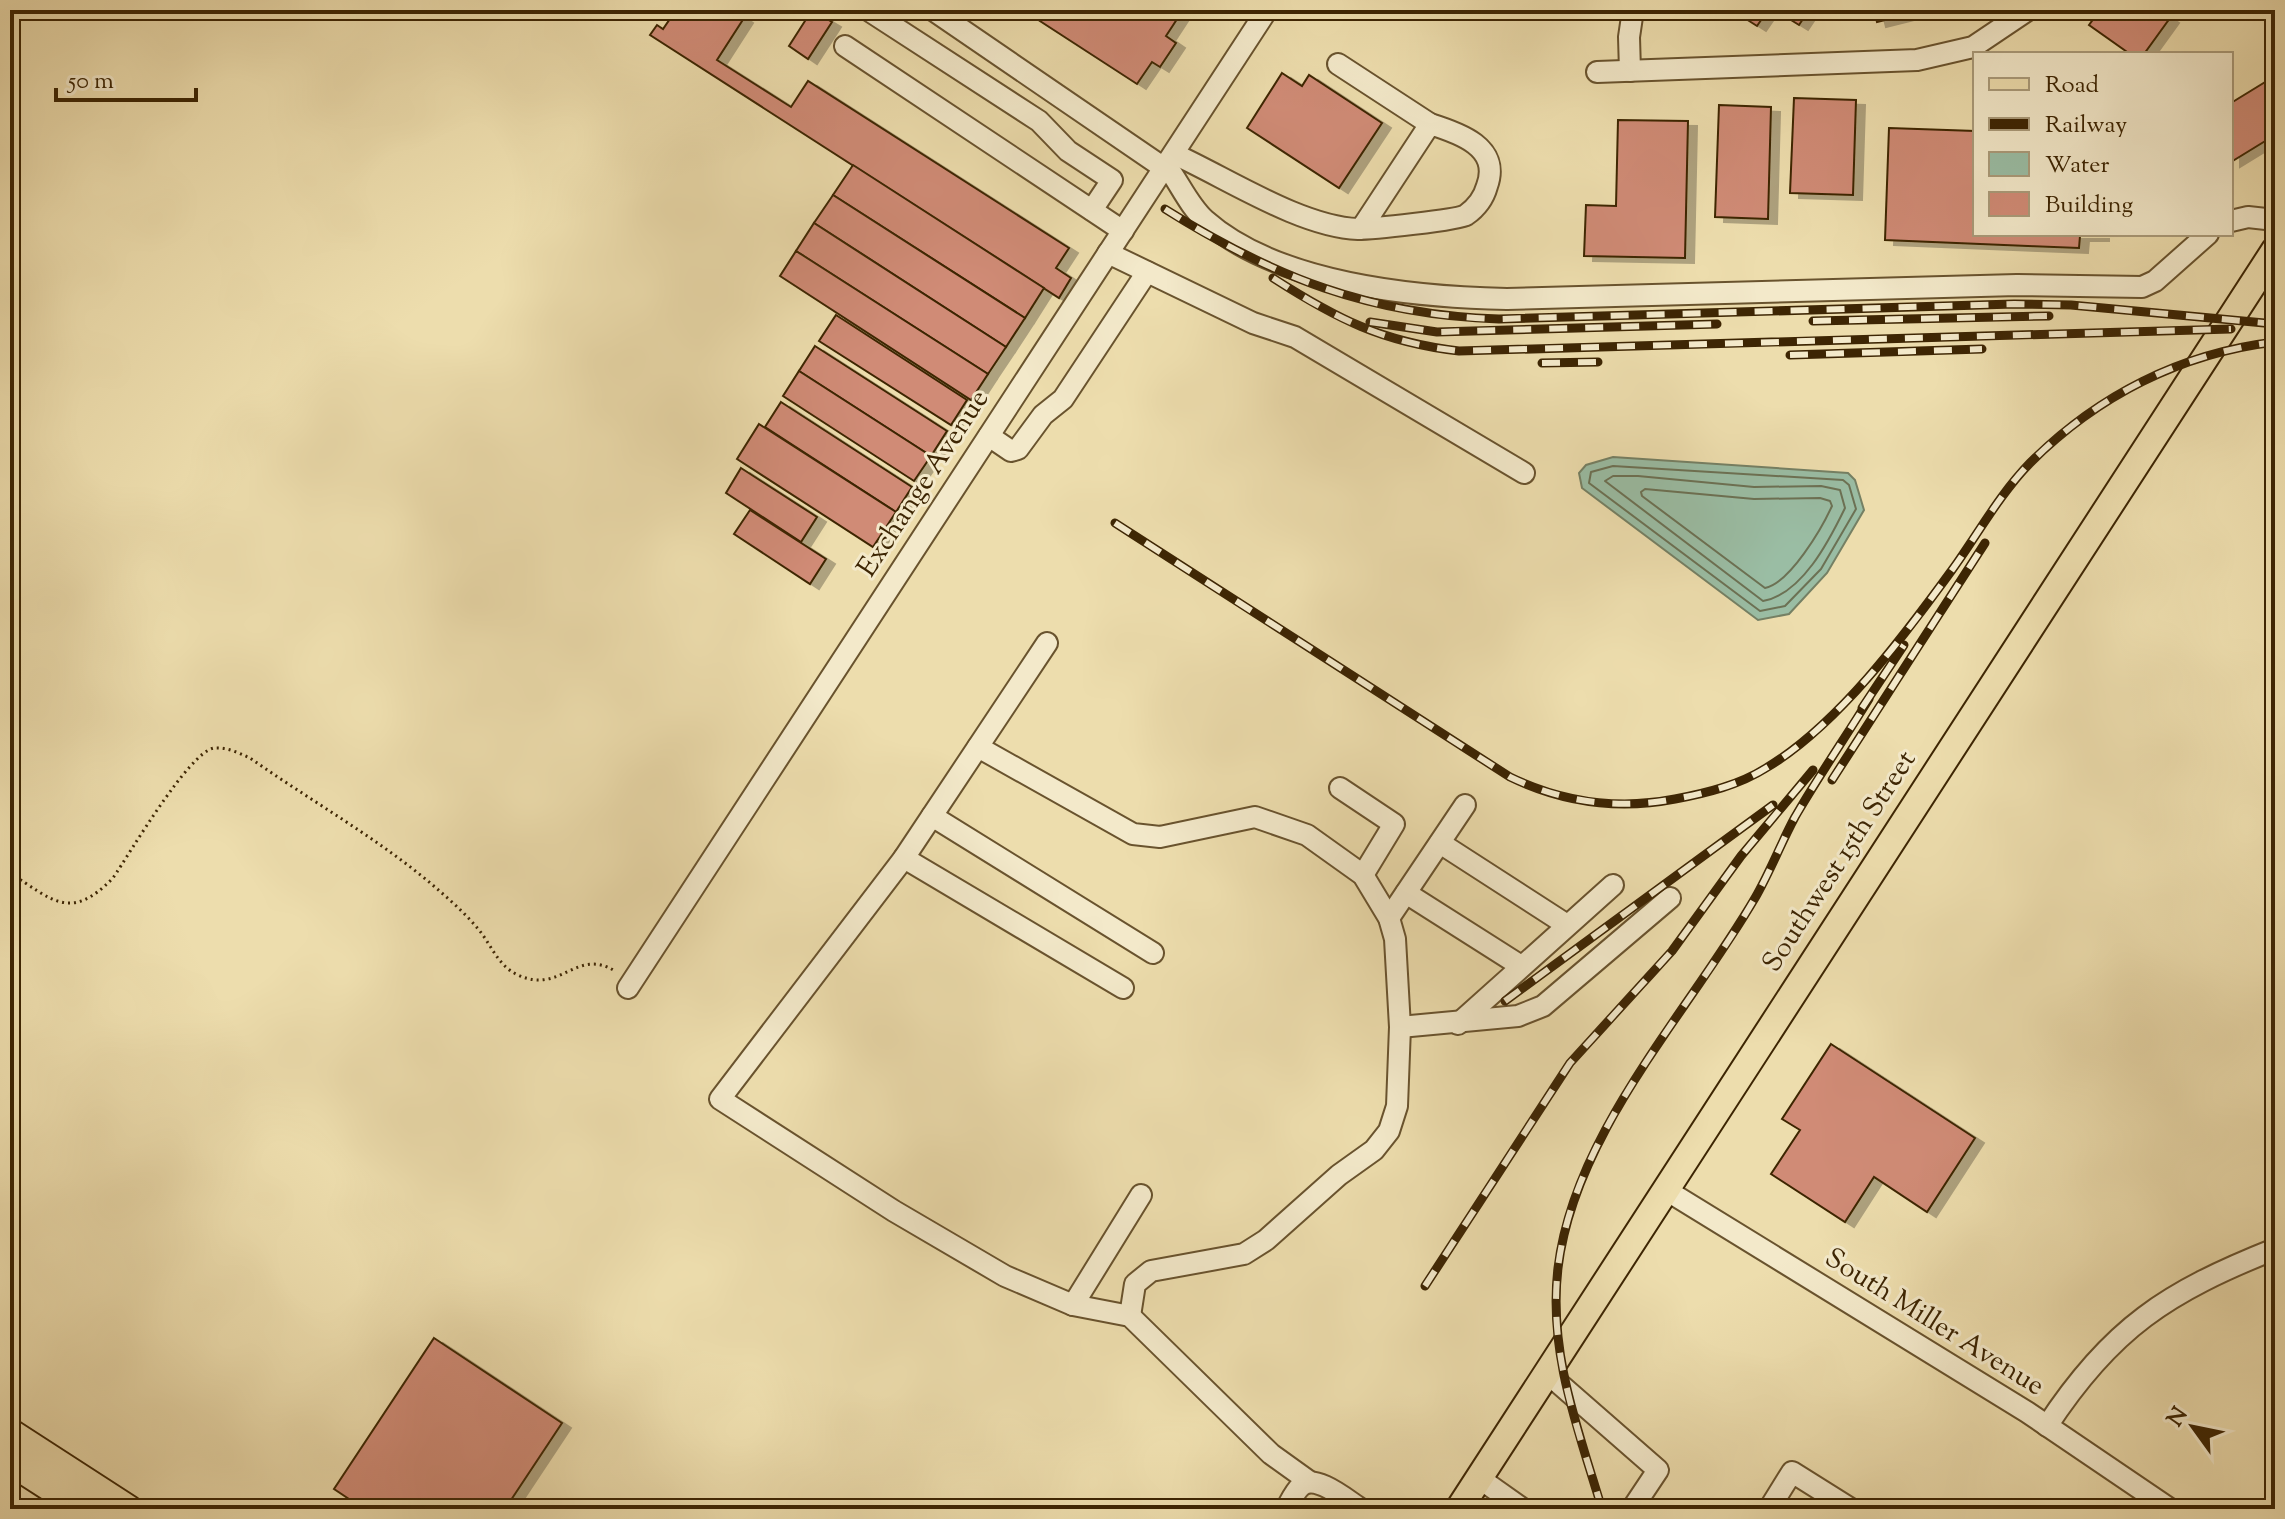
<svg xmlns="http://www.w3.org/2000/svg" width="2285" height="1519" font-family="'Sorts Mill Goudy',serif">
	<defs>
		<filter id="shadow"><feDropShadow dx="9" dy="5" stdDeviation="0" flood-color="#0004"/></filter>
	</defs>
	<rect width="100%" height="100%" fill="#edddad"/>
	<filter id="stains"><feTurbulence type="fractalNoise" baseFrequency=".0025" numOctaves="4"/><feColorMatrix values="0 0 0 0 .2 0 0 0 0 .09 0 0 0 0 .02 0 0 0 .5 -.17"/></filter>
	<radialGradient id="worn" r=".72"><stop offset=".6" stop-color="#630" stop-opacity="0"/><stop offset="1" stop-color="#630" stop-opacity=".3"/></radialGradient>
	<!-- water -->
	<path fill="#9abda4" stroke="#758064" stroke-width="2" d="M1613 457 1848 473 1855 480 1864 510 1827 573 1789 614 1758 620 1582 488 1579 473 1586 465Z"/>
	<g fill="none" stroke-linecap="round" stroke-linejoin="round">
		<!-- shore -->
		<g stroke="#6c7154" stroke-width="2">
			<path d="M1613 466 1843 480 1849 485 1856 509 1821 569 1785 606 1760 611 1589 483 1591 472Z"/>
			<path d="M1638 476 1754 487 1821 486 1840 490 1845 508C1829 541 1802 594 1763 601L1605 481 1613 476Z"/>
			<path d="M1645 489 1754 499 1820 498 1830 501 1832 506C1822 528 1790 583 1765 588L1642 496 1641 492Z"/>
		</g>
	</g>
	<!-- building -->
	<g fill="#d08b76" stroke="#3d2503" stroke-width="2" filter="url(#shadow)">
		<path d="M676 10H732L744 18 717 60 791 107 808 81 1069 248 1056 268 1071 278 1059 298 650 35 657 25 663 29Z"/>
		<path d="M812 10 832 22 808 59 789 46Z"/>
		<path d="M1023 10H1183L1166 36 1176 43 1160 67 1152 62 1137 84Z"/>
		<path d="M1732 10H1768L1757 26Z"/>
		<path d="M1775 10H1809L1799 25Z"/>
		<path d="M1874 10H1925L1877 22Z"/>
		<path d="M2100 10H2158L2170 18 2144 54H2130L2089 25Z"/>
		<path d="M1282 73 1302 86 1309 75 1382 123 1339 188 1247 128Z"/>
		<path d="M2275 76V135L2231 162V103Z"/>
		<path d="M1794 98 1856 100 1853 195 1790 193Z"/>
		<path d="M1719 105 1771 107 1768 219 1715 217Z"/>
		<path d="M1618 120 1688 121 1685 258 1584 256 1586 205 1616 206Z"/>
		<path d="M1889 128 1975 131V234H2100V236H2080L2079 248 1885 240Z"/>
		<path d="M853 165 1044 288 1025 318 833 195Z"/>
		<path d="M833 195 1025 318 1006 347 814 223Z"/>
		<path d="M814 223 1006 347 988 374 796 251Z"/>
		<path d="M796 251 988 374 971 400 780 276Z"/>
		<path d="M836 315 967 400 951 425 819 341Z"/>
		<path d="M815 346 947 431 931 456 799 371Z"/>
		<path d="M799 371 931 456 914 481 783 396Z"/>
		<path d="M781 402 912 487 896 512 765 427Z"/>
		<path d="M759 424 896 512 873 547 737 459Z"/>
		<path d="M741 468 817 517 801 542 726 493Z"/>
		<path d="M750 510 826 559 810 584 734 534Z"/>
		<path d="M1831 1044 1975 1138 1927 1212 1874 1177 1845 1222 1771 1174 1800 1130 1782 1119Z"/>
		<path d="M434 1338 562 1423 505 1509H364L334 1489Z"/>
	</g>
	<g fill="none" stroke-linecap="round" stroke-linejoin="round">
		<!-- minor casing -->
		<g stroke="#69532e" stroke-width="24">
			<g id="minor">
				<path d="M868 10 1039 121 1068 151 1112 180 1092 210"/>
				<path d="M933 10 1164 168"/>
				<path d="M845 46 1123 231"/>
				<path d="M1338 64 1430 124"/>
				<path d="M1630 71 1629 37 1633 10"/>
				<path d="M1597 72 1917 60 1973 47 2028 10"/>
				<path d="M1174 154C1227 178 1301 227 1358 229 1371 229 1458 220 1466 215 1476 208 1484 197 1487 186 1501 147 1459 133 1430 124L1361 229"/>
				<path d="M1166 165C1179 182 1189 206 1205 220 1277 284 1415 297 1507 299L2017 285 2142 287 2155 281 2208 234"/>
				<path d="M2231 221 2248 217 2275 220"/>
				<path d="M1108 253 1253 323 1295 337 1524 473"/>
				<path d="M989 436 1011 451 1018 449 1043 415 1063 399 1147 272"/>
				<path d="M1047 643 904 858 720 1099 894 1211 1005 1276 1073 1305 1130 1316 1271 1454 1310 1482"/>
				<path d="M978 747 1133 834 1160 837 1255 817 1307 835 1363 875 1389 918 1395 939 1400 1027 1397 1106 1389 1131 1374 1150 1339 1175 1266 1240 1244 1254 1151 1271 1135 1284 1130 1316"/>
				<path d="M1340 788 1394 824 1363 875"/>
				<path d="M932 816 1153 953"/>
				<path d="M1440 843 1567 925"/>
				<path d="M904 858 1123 988"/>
				<path d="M1406 893 1521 966"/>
				<path d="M1389 918 1465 805"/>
				<path d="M628 988 1267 10"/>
				<path d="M1458 1024 1613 885"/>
				<path d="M1400 1027 1518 1016 1543 1006 1670 898"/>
				<path d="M1666 1190 2027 1412 2170 1509"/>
				<path d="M1073 1305 1141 1195"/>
				<path d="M1547 1373 1658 1470 1632 1509"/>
				<path d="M2047 1426C2111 1328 2167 1292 2275 1249"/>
				<path d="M1479 1478 1523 1509"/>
				<path d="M1286 1509C1290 1502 1295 1491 1301 1486 1316 1473 1348 1501 1361 1509"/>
				<path d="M1769 1509 1792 1472 1851 1509"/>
			</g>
		</g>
		<!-- major casing -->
		<g stroke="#3d2503" stroke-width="30">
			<g id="major">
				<path d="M10 1432 129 1509"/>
				<path d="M10 1462 83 1509"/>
				<path d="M1459 1509 2275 250"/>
			</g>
		</g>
		<!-- path -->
		<path stroke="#3d2503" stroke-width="3" stroke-dasharray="2 4" stroke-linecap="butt" d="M10 873C53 900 70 922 113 878 130 853 189 752 214 748 227 747 239 753 250 758 311 801 379 839 435 887 450 900 466 914 479 930 492 946 498 966 518 975 561 995 576 947 615 971"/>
		<!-- minor -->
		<use href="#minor" stroke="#f3e9ca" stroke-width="20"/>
		<!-- major -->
		<use href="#major" stroke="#edddad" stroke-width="26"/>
		<!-- rail casing -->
		<g stroke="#3d2503" stroke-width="9">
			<g id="rail">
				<path d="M1165 209C1273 277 1370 315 1499 319L2014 304 2071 305 2275 324"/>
				<path d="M1273 278C1337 319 1382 342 1459 351L2231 329"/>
				<path d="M1813 321 2049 316"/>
				<path d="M1370 322 1437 332 1717 324"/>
				<path d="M1790 355 1982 349"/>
				<path d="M1542 363 1598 362"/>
				<path d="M1115 523 1510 777C1562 802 1618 810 1675 799 1707 793 1739 785 1766 768 1837 726 1904 636 1952 570 1978 534 1999 495 2030 463 2097 396 2181 353 2275 342"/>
				<path d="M1862 708 1904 645"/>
				<path d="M1832 780 1985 543"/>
				<path d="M1505 1001 1773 805"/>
				<path d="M1425 1286 1570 1063 1672 951 1741 856 1813 770"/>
				<path d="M1602 1509C1578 1429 1548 1352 1558 1268 1574 1133 1688 1013 1755 898 1770 872 1781 843 1795 817 1818 777 1845 738 1869 699"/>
			</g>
		</g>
		<!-- rail -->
		<use href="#rail" stroke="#f3e9ca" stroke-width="6" stroke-dasharray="18" stroke-linecap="butt"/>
	</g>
	<g text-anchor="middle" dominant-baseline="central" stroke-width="6" stroke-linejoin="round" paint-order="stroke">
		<!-- street labels -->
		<g font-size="28" fill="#3d2503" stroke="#f3e9ca">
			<text transform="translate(924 484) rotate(-57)">Exchange Avenue</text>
			<text transform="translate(1840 862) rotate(-57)">Southwest 15th Street</text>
			<text transform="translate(1934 1323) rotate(32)">South Miller Avenue</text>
		</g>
	</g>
	<!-- margin -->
	<rect width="2285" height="1519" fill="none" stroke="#edddad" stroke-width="40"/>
	<rect x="12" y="12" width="2261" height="1495" fill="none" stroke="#3d2503" stroke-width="4"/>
	<rect x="20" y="20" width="2245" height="1479" fill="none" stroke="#3d2503" stroke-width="2"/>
	<!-- legend -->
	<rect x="1973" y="52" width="260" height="184" fill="#f3e9ca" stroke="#aa9b7a" stroke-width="2"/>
	<rect x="1989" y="78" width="40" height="12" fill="#edddad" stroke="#aa9b7a" stroke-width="2"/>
	<text x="2045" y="92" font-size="24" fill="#3d2503">Road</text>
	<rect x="1989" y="118" width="40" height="12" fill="#3d2503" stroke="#aa9b7a" stroke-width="2"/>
	<text x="2045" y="132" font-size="24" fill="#3d2503">Railway</text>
	<rect x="1989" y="152" width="40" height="24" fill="#9abda4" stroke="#aa9b7a" stroke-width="2"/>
	<text x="2045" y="172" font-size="24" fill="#3d2503">Water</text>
	<rect x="1989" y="192" width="40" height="24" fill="#d08b76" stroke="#aa9b7a" stroke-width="2"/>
	<text x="2045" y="212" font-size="24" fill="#3d2503">Building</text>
	<!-- north arrow -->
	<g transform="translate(2193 1427) rotate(303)" stroke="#f3e9ca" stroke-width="6" paint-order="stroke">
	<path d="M0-6L14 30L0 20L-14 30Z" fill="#3d2503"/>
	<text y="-12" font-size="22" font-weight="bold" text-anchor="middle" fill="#3d2503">N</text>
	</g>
	<!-- scale -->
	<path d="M56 88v12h140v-12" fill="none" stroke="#3d2503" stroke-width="4"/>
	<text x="68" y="88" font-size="24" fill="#3d2503" stroke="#f3e9ca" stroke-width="6" paint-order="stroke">50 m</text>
	<rect width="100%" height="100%" filter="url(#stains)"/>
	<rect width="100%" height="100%" fill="url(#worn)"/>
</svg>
